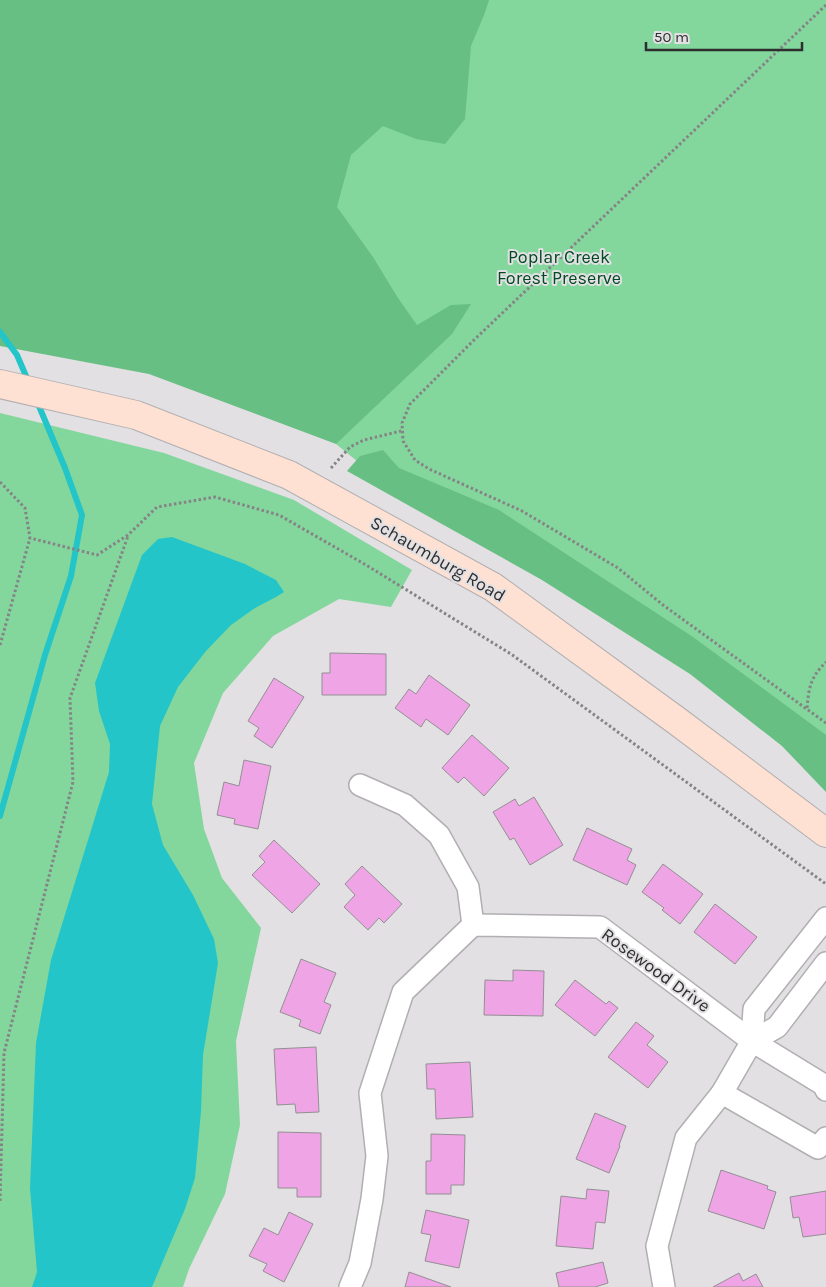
<svg xmlns="http://www.w3.org/2000/svg" width="826" height="1287" font-family="Karla,sans-serif">
	<rect width="100%" height="100%" fill="#e2e0e3"/>
	<!-- green -->
	<g fill="#83d79d">
		<path d="M0 0H826V772C683 660 527 569 373 474L336 444Z"/>
		<path d="M0 413 164 453 294 500 412 570 391 607 339 599 273 636 223 693 194 763 204 829 222 878 261 928 236 1041 240 1125 225 1194 189 1269 183 1287H0Z"/>
	</g>
	<!-- forest -->
	<g fill="#67bf83">
		<path d="M0 0H489L484 15 471 46 465 119 445 144 416 139 383 126 351 155 337 207 373 257 398 298 417 325 451 305 471 304 452 334 336 444 149 374 0 346Z"/>
		<path d="M383 450 399 468 499 510 693 637 826 735V792L782 746 690 674 542 580 347 471 360 456Z"/>
	</g>
	<!-- water -->
	<path fill="#23c5c8" d="M172 537 245 564 276 580 284 592 276 597 255 608 231 625 206 651 178 687 160 726 152 804 163 845 193 895 214 939 218 963 203 1055 201 1111 195 1178 185 1209 152 1287H32L37 1272 30 1188 36 1043 51 960 109 772 110 744 99 711 95 683 142 555 158 539Z"/>
	<g fill="none" stroke-linecap="round" stroke-linejoin="round">
		<!-- stream -->
		<g stroke="#23c5c8" stroke-width="6">
			<path d="M0 332 17 355 29 383"/>
			<path d="M0 816 45 655 71 576 82 515 65 468 36 399"/>
		</g>
	</g>
	<!-- building -->
	<g fill="#efa4e6" stroke="#929092">
		<path d="M330 653 386 654V695H322V673H330Z"/>
		<path d="M429 675 470 705 448 735 426 719 421 727 395 708 409 689 416 694Z"/>
		<path d="M274 678 304 697 272 748 254 736 259 728 248 721Z"/>
		<path d="M472 735 509 768 484 796 464 777 458 783 442 768Z"/>
		<path d="M244 760 271 766 258 829 234 824 235 819 217 815 224 782 239 786Z"/>
		<path d="M534 797 563 845 530 865 514 838 510 840 493 812 515 799 519 806Z"/>
		<path d="M587 828 632 849 627 860 636 865 627 885 573 860Z"/>
		<path d="M274 840 320 884 292 913 252 875 265 862 259 856Z"/>
		<path d="M663 864 703 894 680 924 662 910 664 908 642 892Z"/>
		<path d="M362 866 402 904 384 923 379 918 368 930 344 907 355 895 345 884Z"/>
		<path d="M715 904 757 937 735 964 694 932Z"/>
		<path d="M301 959 336 973 324 1002 331 1005 320 1034 299 1026 301 1020 280 1012Z"/>
		<path d="M513 970 544 971 543 1016 484 1015 485 980 513 981Z"/>
		<path d="M575 980 606 1004 609 1001 618 1008 595 1036 555 1005Z"/>
		<path d="M636 1022 654 1036 647 1045 668 1062 648 1088 608 1057Z"/>
		<path d="M316 1047 319 1112 296 1113 295 1104 277 1105 274 1049Z"/>
		<path d="M470 1062 473 1117 436 1119 435 1089H427L426 1064Z"/>
		<path d="M595 1113 626 1126 619 1145 620 1146 609 1173 576 1159Z"/>
		<path d="M278 1132 321 1133V1197H297V1188H278Z"/>
		<path d="M431 1134 465 1135 464 1185H451V1194H426V1161H431Z"/>
		<path d="M721 1170 768 1186 767 1189 776 1192 764 1229 708 1211Z"/>
		<path d="M587 1189 609 1191 605 1223 596 1222 593 1249 556 1246 561 1196 586 1199Z"/>
		<path d="M826 1191V1234L803 1237 799 1217 793 1218 790 1197Z"/>
		<path d="M426 1210 469 1220 459 1268 425 1261 431 1235 421 1233Z"/>
		<path d="M289 1212 313 1224 284 1282 263 1271 267 1264 249 1256 264 1228 278 1235Z"/>
		<path d="M603 1262 608 1283 595 1287H559L556 1273Z"/>
		<path d="M409 1272 451 1287H405Z"/>
		<path d="M739 1273 743 1281 756 1274 763 1287H713Z"/>
	</g>
	<g fill="none" stroke-linecap="round" stroke-linejoin="round">
		<!-- street casing -->
		<g stroke="#b1afb1" stroke-width="24">
			<g id="street">
				<path d="M360 785 405 805 439 835 468 887 473 925"/>
				<path d="M752 1041 754 1009 826 918"/>
				<path d="M752 1041 777 1027 826 963"/>
				<path d="M752 1041 824 1085 826 1090"/>
				<path d="M722 1093 818 1148 826 1138"/>
				<path d="M350 1287 360 1263 372 1199 377 1156 370 1093 403 992 473 925 600 927 752 1041 722 1093 686 1138 657 1246 664 1287"/>
			</g>
		</g>
		<!-- secondary casing -->
		<g stroke="#b1afb1" stroke-width="30">
			<path id="secondary" d="M0 384 136 415 289 475 493 587 677 721 826 833"/>
		</g>
		<!-- path -->
		<g stroke="#858385" stroke-width="3" stroke-dasharray="2.5 2.5" stroke-linecap="butt">
			<path d="M826 5 475 339 410 404 402 423 403 441 415 460 429 469 522 511 618 568 663 605 826 723"/>
			<path d="M331 468 350 447 364 440 401 431"/>
			<path d="M0 482 25 508 30 538 97 555 128 535 157 507 215 497 279 515 366 565 511 654 826 884"/>
			<path d="M0 645 30 538"/>
			<path d="M807 708C809 687 810 678 826 662"/>
			<path d="M0 1201 4 1053 73 782 70 698 128 536"/>
		</g>
		<!-- street -->
		<use href="#street" stroke="#fff" stroke-width="21"/>
		<!-- secondary -->
		<use href="#secondary" stroke="#fee1d3" stroke-width="28"/>
	</g>
	<g text-anchor="middle" dominant-baseline="central" stroke-width="4" stroke-linejoin="round" paint-order="stroke">
		<!-- park labels -->
		<g font-size="18" fill="#014923" stroke="#e2e0e3">
			<text x="559" y="257">Poplar Creek<tspan x="559" dy="21">Forest Preserve</tspan></text>
		</g>
		<!-- street labels -->
		<g font-size="18" fill="#2f2e2f" stroke="#e2e0e3">
			<text transform="translate(438 559) rotate(30)">Schaumburg Road</text>
			<text transform="translate(656 970) rotate(36)">Rosewood Drive</text>
		</g>
	</g>
	<!-- scale -->
	<path d="M646 42v8h156v-8" fill="none" stroke="#2f2e2f" stroke-width="2.5"/>
	<text x="654" y="42" font-size="15" fill="#2f2e2f" stroke="#e2e0e3" stroke-width="4" paint-order="stroke">50 m</text>
</svg>
